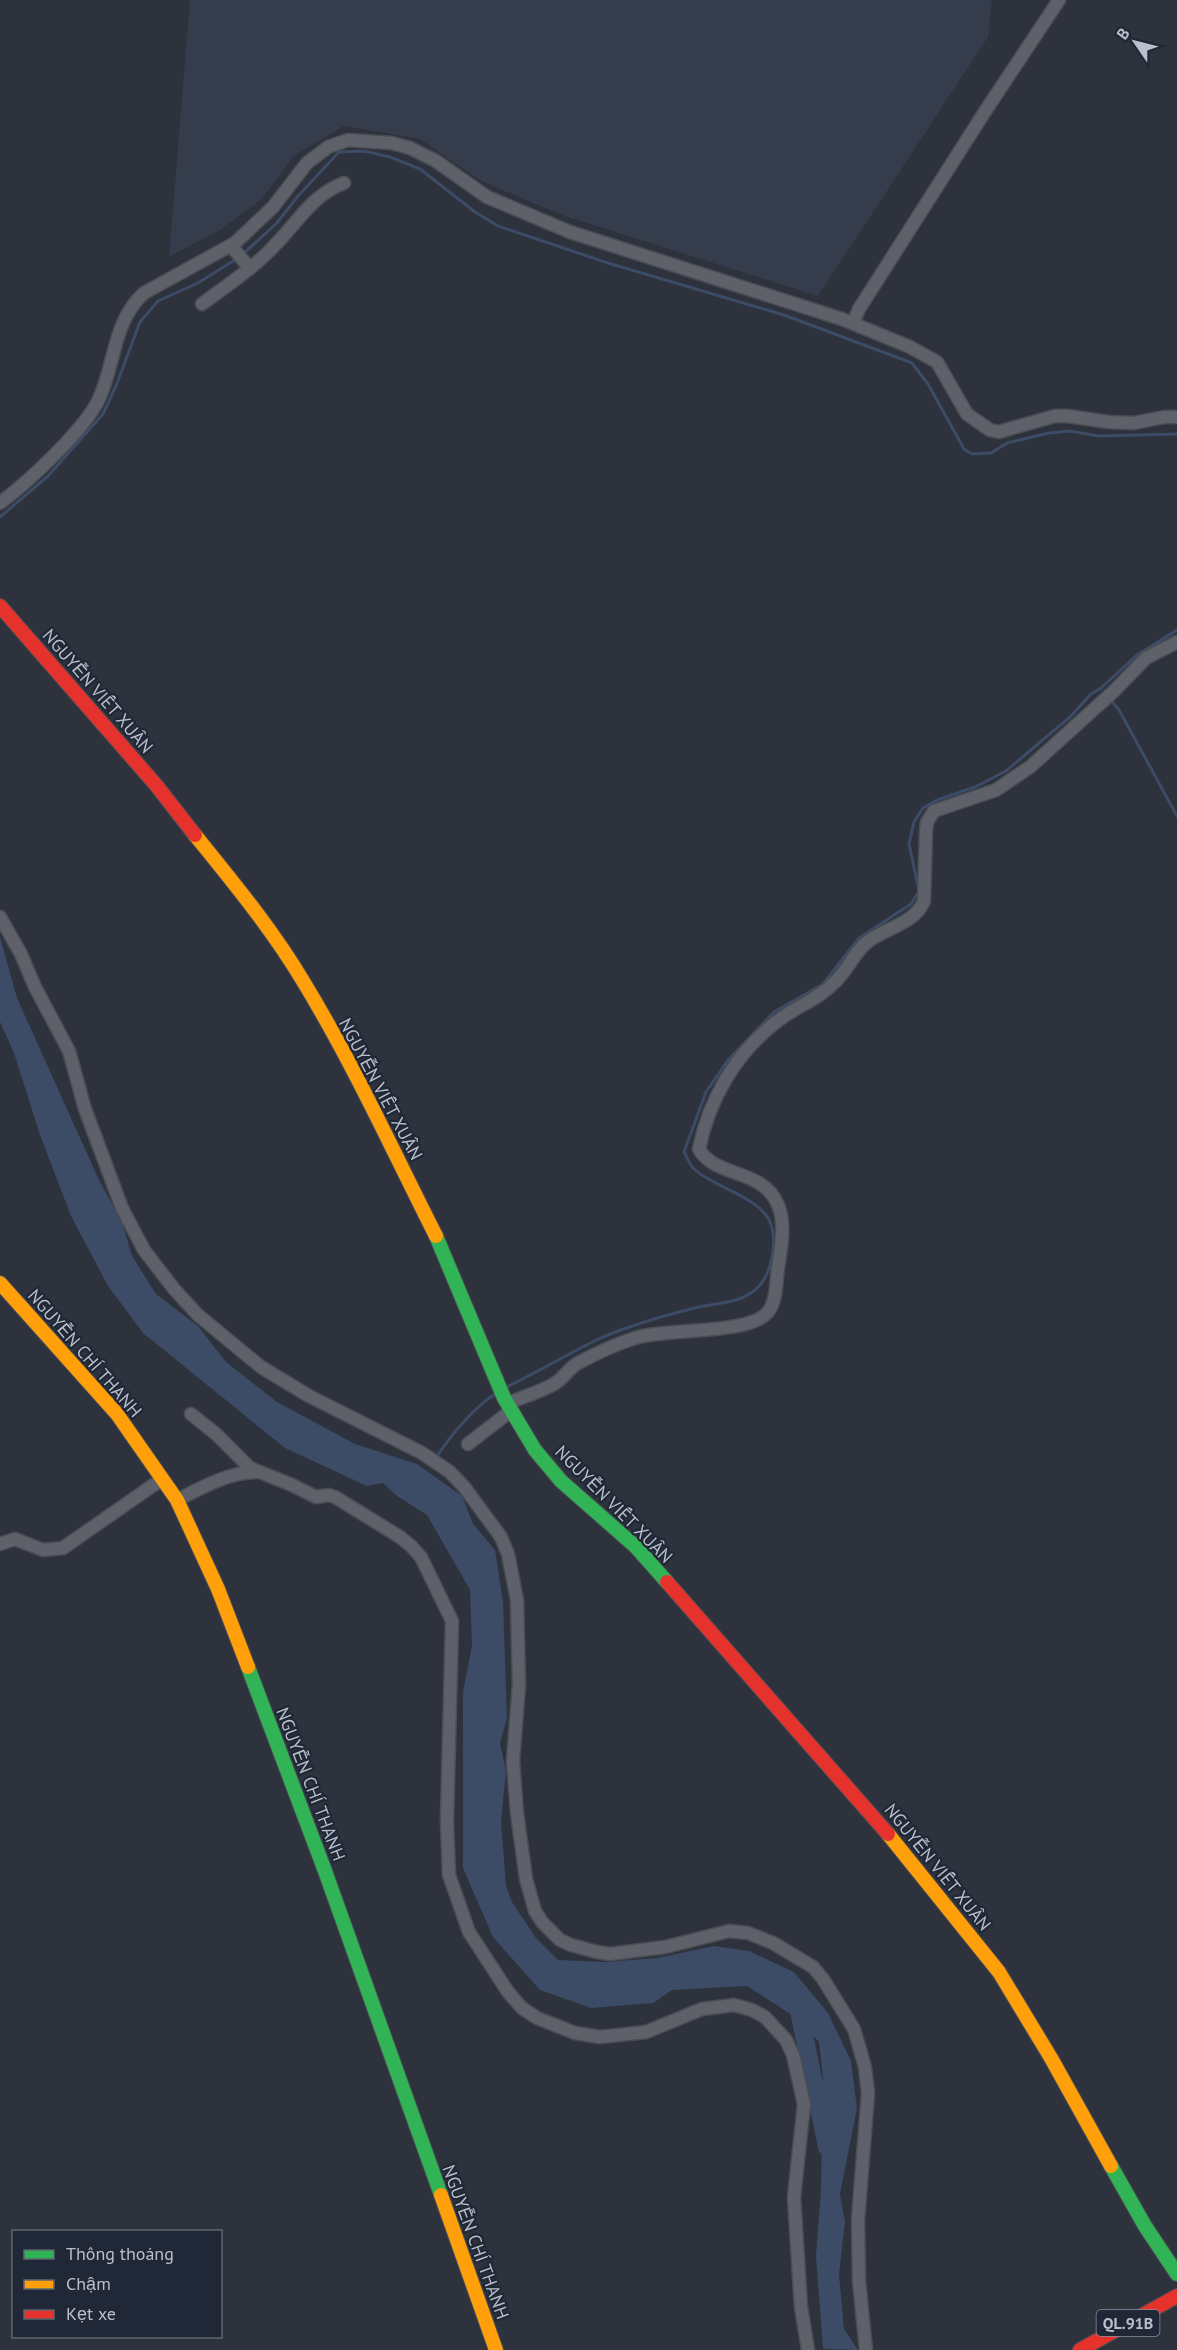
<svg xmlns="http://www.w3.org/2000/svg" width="1177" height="2350" font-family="'PT Sans',sans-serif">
	<rect width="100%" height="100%" fill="#2d323c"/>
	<!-- airport -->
	<path fill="#353c4c" d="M190 0H992L988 37 818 296 562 215 481 181 420 139 344 126 294 156 262 199 220 230 169 257Z"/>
	<!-- water -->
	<path fill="#3c4b66" d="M0 937 17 998 99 1180 122 1222 132 1256 156 1294 198 1326 226 1362 277 1402 355 1444 417 1464 462 1496 473 1524 495 1550 503 1602 507 1718 500 1743 506 1771 501 1821 506 1886 512 1902 536 1938 558 1960 607 1962 657 1958 714 1946 749 1951 794 1972 828 2013 851 2061 857 2108 840 2194 845 2222 839 2274 844 2329 858 2350 823 2349 816 2256 821 2189 823 2079 819 2042 795 2017 747 1986 672 1990 653 2003 591 2008 540 1990 493 1937 463 1868V1692L472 1645 470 1590 427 1515 397 1496 383 1483 367 1486 285 1448 143 1333 108 1286 71 1216 40 1135 14 1053 0 1022Z"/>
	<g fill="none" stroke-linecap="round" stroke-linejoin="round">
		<!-- stream -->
		<g stroke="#3c4b66" stroke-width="3">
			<path d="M243 254 277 223 298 196 339 152 364 151 390 157 420 169 475 212 498 226 608 263 784 315 912 363 928 384 964 449 972 454 991 453 1007 443 1049 433 1070 431 1098 436 1177 434"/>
			<path d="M0 517 48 476 103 414 116 386 140 322 158 301 198 283 238 258"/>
			<path d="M1109 698 1119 710 1177 816"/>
			<path d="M506 1387C539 1372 570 1352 603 1337 634 1324 666 1315 699 1307 717 1303 740 1303 755 1290 772 1276 778 1242 770 1222 760 1197 712 1187 693 1168 689 1164 687 1157 684 1152L706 1092 728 1060 774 1012 823 984 859 938 911 904 919 891 909 844 914 822 923 808 937 800 975 787 1006 771 1070 717 1091 694 1101 688 1137 655 1177 630"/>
			<path d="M435 1459C451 1435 471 1410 495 1394"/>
		</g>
		<!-- river -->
		<path stroke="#3c4b66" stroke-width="18" d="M797 2001 827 2147"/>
		<!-- street casing -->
		<g stroke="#4a4d54" stroke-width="15">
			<g id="street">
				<path d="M231 246 249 267"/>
				<path d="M202 304C226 286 255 267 275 245 298 222 312 195 344 183"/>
				<path d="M853 323 859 309 984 113 1059 0"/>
				<path d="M0 503C27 483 83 431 98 401 116 364 112 322 144 293L235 243 273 207 307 163 328 147 348 140 392 143 410 148 436 161 487 197 570 232 842 319 910 347 937 362 967 414 990 430 999 432 1009 429 1055 416H1068L1108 422 1134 423 1164 417H1177"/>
				<path d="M0 917 21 954 35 987 69 1051 85 1109 122 1208 144 1250 174 1289 198 1315 261 1367 309 1396 422 1453 450 1472 465 1488 501 1537 508 1554 517 1600 519 1685 513 1761 517 1813 526 1879 535 1911 542 1922 560 1940 571 1945 597 1952 610 1954 665 1947 729 1931 748 1933 773 1943 813 1967 823 1979 854 2029 865 2067 868 2093 858 2220 859 2281 866 2350"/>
				<path d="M508 1403C523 1397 540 1392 554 1384 563 1379 569 1368 578 1363 595 1354 614 1345 632 1339 665 1327 748 1336 768 1312 777 1301 776 1281 778 1268 781 1249 786 1223 778 1205 763 1168 715 1178 699 1149 709 1100 735 1054 775 1023 794 1007 818 1000 835 982 849 969 854 951 870 940 887 928 916 922 924 901L926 831 927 822 934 811 996 790 1030 767 1114 691 1146 658 1177 642"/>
				<path d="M191 1414 216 1434 250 1468 292 1485 316 1497 329 1495 335 1497 400 1537 411 1546 421 1557 452 1621 447 1821 449 1875 469 1932 508 1992 522 2008 537 2018 575 2033 600 2037 646 2032 702 2009 734 2005 752 2010 765 2017 786 2040 793 2055 804 2104 794 2197 801 2307 808 2350"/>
				<path d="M468 1444 512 1410"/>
				<path d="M177 1500C201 1488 229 1472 256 1472"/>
				<path d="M0 1544 15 1539 43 1550 63 1548 162 1479"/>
			</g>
		</g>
		<!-- fast casing -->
		<g stroke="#4a4d54" stroke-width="16">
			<g id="fast">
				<path d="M436 1236 504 1398 535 1450 561 1481 636 1547 667 1582"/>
				<path d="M248 1667 325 1871 441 2195"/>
				<path d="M1111 2166 1145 2226 1177 2274"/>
			</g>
		</g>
		<!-- slow casing -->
		<g stroke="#4a4d54" stroke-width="16">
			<g id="slow">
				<path d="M195 835C233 882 272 929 303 981 353 1063 393 1151 436 1236"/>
				<path d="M0 1283 117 1414 177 1500 218 1589 248 1667"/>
				<path d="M888 1834 999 1972 1051 2058 1111 2166"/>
				<path d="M441 2195 496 2350"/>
			</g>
		</g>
		<!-- jam casing -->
		<g stroke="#4a4d54" stroke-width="16">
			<g id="jam">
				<path d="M0 606 156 785 195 835"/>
				<path d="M667 1582 888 1834"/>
				<path d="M1080 2350 1177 2296"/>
			</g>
		</g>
		<!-- street -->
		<use href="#street" stroke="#5e6169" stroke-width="12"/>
		<!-- fast -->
		<use href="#fast" stroke="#30b455" stroke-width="14"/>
		<!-- slow -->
		<use href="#slow" stroke="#ff9f0a" stroke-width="14"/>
		<!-- jam -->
		<use href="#jam" stroke="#e5322d" stroke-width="14"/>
	</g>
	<g text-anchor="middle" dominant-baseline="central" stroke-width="4.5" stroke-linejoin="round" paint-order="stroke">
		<!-- shield labels -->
		<rect fill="#202837" stroke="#8b929f" stroke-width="1.5" x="1096.5" y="2310" width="63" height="26" rx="4.5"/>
		<g font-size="16" font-weight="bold" fill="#b9bfcb">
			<text x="1128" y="2323">QL.91B</text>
		</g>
		<!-- street labels -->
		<g font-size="18" fill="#b9bfcb" stroke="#202837">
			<text transform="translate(98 691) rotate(49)">NGUYỄN VIẾT XUÂN</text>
			<text transform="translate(381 1089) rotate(62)">NGUYỄN VIẾT XUÂN</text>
			<text transform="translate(85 1353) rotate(49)">NGUYỄN CHÍ THANH</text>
			<text transform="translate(614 1504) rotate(45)">NGUYỄN VIẾT XUÂN</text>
			<text transform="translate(311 1784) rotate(69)">NGUYỄN CHÍ THANH</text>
			<text transform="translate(938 1867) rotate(51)">NGUYỄN VIẾT XUÂN</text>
			<text transform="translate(476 2242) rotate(70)">NGUYỄN CHÍ THANH</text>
		</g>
	</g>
	<!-- legend -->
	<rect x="12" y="2230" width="210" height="108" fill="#202837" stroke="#5d6472" stroke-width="1.5"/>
	<rect x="24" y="2250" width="30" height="9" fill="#30b455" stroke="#5d6472" stroke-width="1.5"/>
	<text x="66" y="2260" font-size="18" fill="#b9bfcb">Thông thoáng</text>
	<rect x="24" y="2280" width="30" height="9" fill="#ff9f0a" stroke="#5d6472" stroke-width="1.5"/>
	<text x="66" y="2290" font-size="18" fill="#b9bfcb">Chậm</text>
	<rect x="24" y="2310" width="30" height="9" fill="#e5322d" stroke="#5d6472" stroke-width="1.5"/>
	<text x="66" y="2320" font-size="18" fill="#b9bfcb">Kẹt xe</text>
	<!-- north arrow -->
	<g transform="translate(1135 42) rotate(305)" stroke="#202837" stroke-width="4.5" paint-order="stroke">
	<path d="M0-4.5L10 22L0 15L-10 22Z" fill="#b9bfcb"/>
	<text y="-9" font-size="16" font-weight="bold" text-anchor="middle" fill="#b9bfcb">B</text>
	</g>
</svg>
